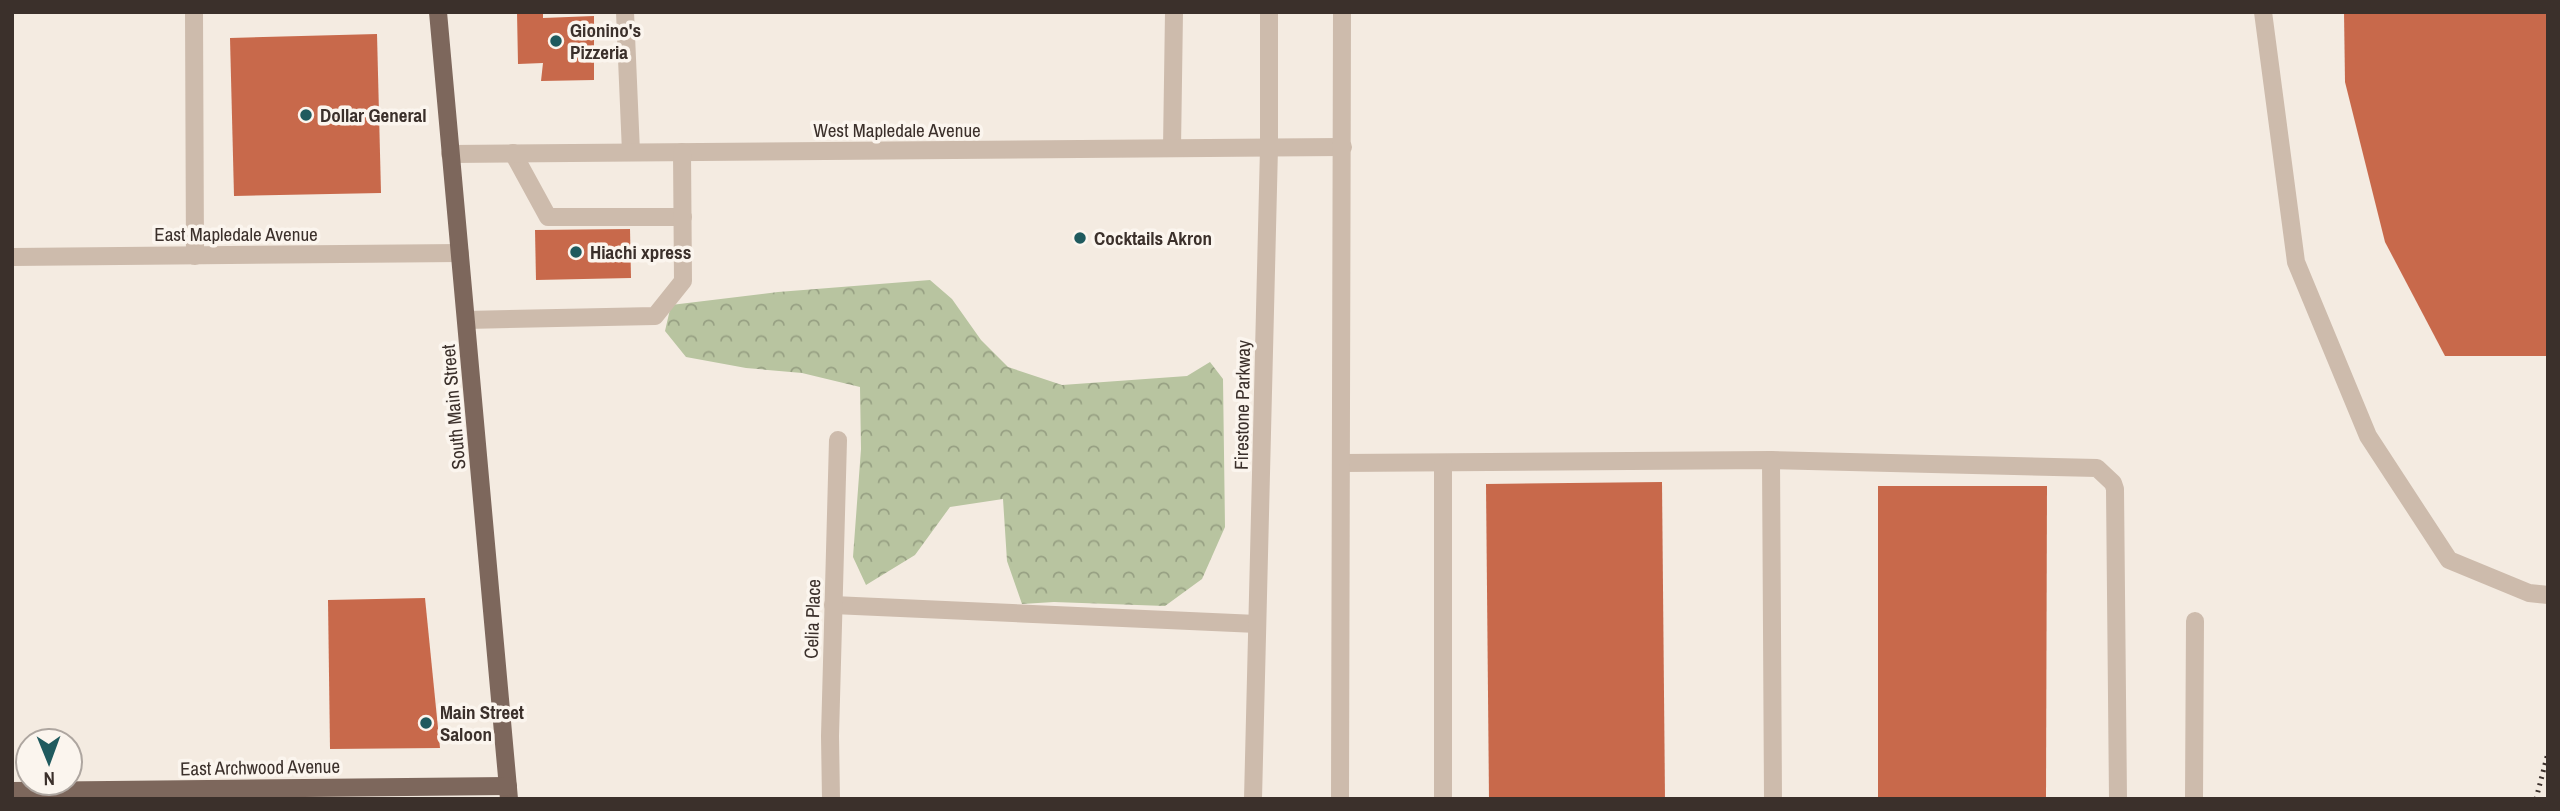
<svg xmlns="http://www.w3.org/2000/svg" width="2560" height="811" font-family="'Archivo Narrow',sans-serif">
	<defs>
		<pattern id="forest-crowns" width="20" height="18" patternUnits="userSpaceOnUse" patternTransform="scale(1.75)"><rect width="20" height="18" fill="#b8c4a0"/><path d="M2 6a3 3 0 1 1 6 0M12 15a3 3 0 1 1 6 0" fill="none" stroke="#97a083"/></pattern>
	</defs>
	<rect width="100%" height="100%" fill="#f4ebe1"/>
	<!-- forest -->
	<path fill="url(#forest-crowns)" d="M930 280 952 299 981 340 1008 367 1062 385 1187 376 1210 362 1223 379 1225 527 1202 579 1165 606 1054 602 1022 604 1007 561 1003 499 950 507 915 555 866 585 853 557 861 449 860 387 802 373 746 368 686 357 665 331 671 305 778 292Z"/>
	<!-- building -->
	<g fill="#c8694b">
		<path d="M517 12H543V18L594 16V80L541 81 543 63 518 64Z"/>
		<path d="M2344 12H2548V356H2445L2385 242 2345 82Z"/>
		<path d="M377 34 381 193 234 196 230 38Z"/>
		<path d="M630 229 631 278 536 280 535 230Z"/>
		<path d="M1662 482 1665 799H1489L1486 484Z"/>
		<path d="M1878 486H2047L2046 799H1878Z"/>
		<path d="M425 598 440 748 330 749 328 600Z"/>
	</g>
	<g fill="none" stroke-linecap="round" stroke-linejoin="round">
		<!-- minor -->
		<g stroke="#cdbbac" stroke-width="18">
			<path d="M194 12 195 256"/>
			<path d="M625 12 631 152"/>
			<path d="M2263 12 2296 262 2368 436 2449 560 2529 593 2548 595"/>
			<path d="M1172 148 1174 12"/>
			<path d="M513 153 548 217H683"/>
			<path d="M450 154 1343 147"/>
			<path d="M12 257 460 253"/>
			<path d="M466 320 655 316 683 281 682 152"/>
			<path d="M1771 460 2097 468 2113 483 2115 489 2118 799"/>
			<path d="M1342 463 1771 460 1773 799"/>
			<path d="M1443 463V799"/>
			<path d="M833 605 1257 624"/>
			<path d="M831 799 830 736 838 440"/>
			<path d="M1253 799 1269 148V12"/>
			<path d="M1340 799 1342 12"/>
			<path d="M2194 799 2195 621"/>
		</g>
		<!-- major -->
		<g stroke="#7d675c" stroke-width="18">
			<path d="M438 12 509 799"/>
			<path d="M12 791 508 786"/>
		</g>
		<!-- rail -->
		<path stroke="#3b302b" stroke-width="5" stroke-dasharray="2 5" stroke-linecap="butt" d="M2536 799 2548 753"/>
	</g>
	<!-- markers -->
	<g fill="#1f5a5e" stroke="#fbf5ee" stroke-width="2.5">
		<circle cx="556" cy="41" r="7"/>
		<circle cx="306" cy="115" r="7"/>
		<circle cx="1080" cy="238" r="7"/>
		<circle cx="576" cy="252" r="7"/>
		<circle cx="426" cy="723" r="7"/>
	</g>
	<g text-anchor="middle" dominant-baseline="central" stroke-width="7" stroke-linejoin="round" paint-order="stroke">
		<!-- poi labels -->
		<g font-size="19" font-weight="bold" fill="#3b302b" stroke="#fbf5ee" text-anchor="start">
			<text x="570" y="30">Gionino's<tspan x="570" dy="22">Pizzeria</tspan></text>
			<text x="320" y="115">Dollar General</text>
			<text x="1094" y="238">Cocktails Akron</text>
			<text x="590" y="252">Hiachi xpress</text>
			<text x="440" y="712">Main Street<tspan x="440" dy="22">Saloon</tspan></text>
		</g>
		<!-- street labels -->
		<g font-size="19" fill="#3b302b" stroke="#fbf5ee">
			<text x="897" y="130">West Mapledale Avenue</text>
			<text x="236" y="234">East Mapledale Avenue</text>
			<text transform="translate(1242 405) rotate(-89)">Firestone Parkway</text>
			<text transform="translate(453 407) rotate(-95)">South Main Street</text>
			<text transform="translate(812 619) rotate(-88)">Celia Place</text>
			<text transform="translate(260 767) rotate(-1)">East Archwood Avenue</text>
		</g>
	</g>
	<!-- border -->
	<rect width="2560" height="811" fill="none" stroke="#3b302b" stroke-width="28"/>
	<!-- north arrow -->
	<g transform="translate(49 762) rotate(179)"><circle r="33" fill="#fbf5ee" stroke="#aea6a0" stroke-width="2"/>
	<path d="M0-5L12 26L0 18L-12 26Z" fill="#1f5a5e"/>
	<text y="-10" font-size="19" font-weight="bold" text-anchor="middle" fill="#3b302b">N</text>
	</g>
</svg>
